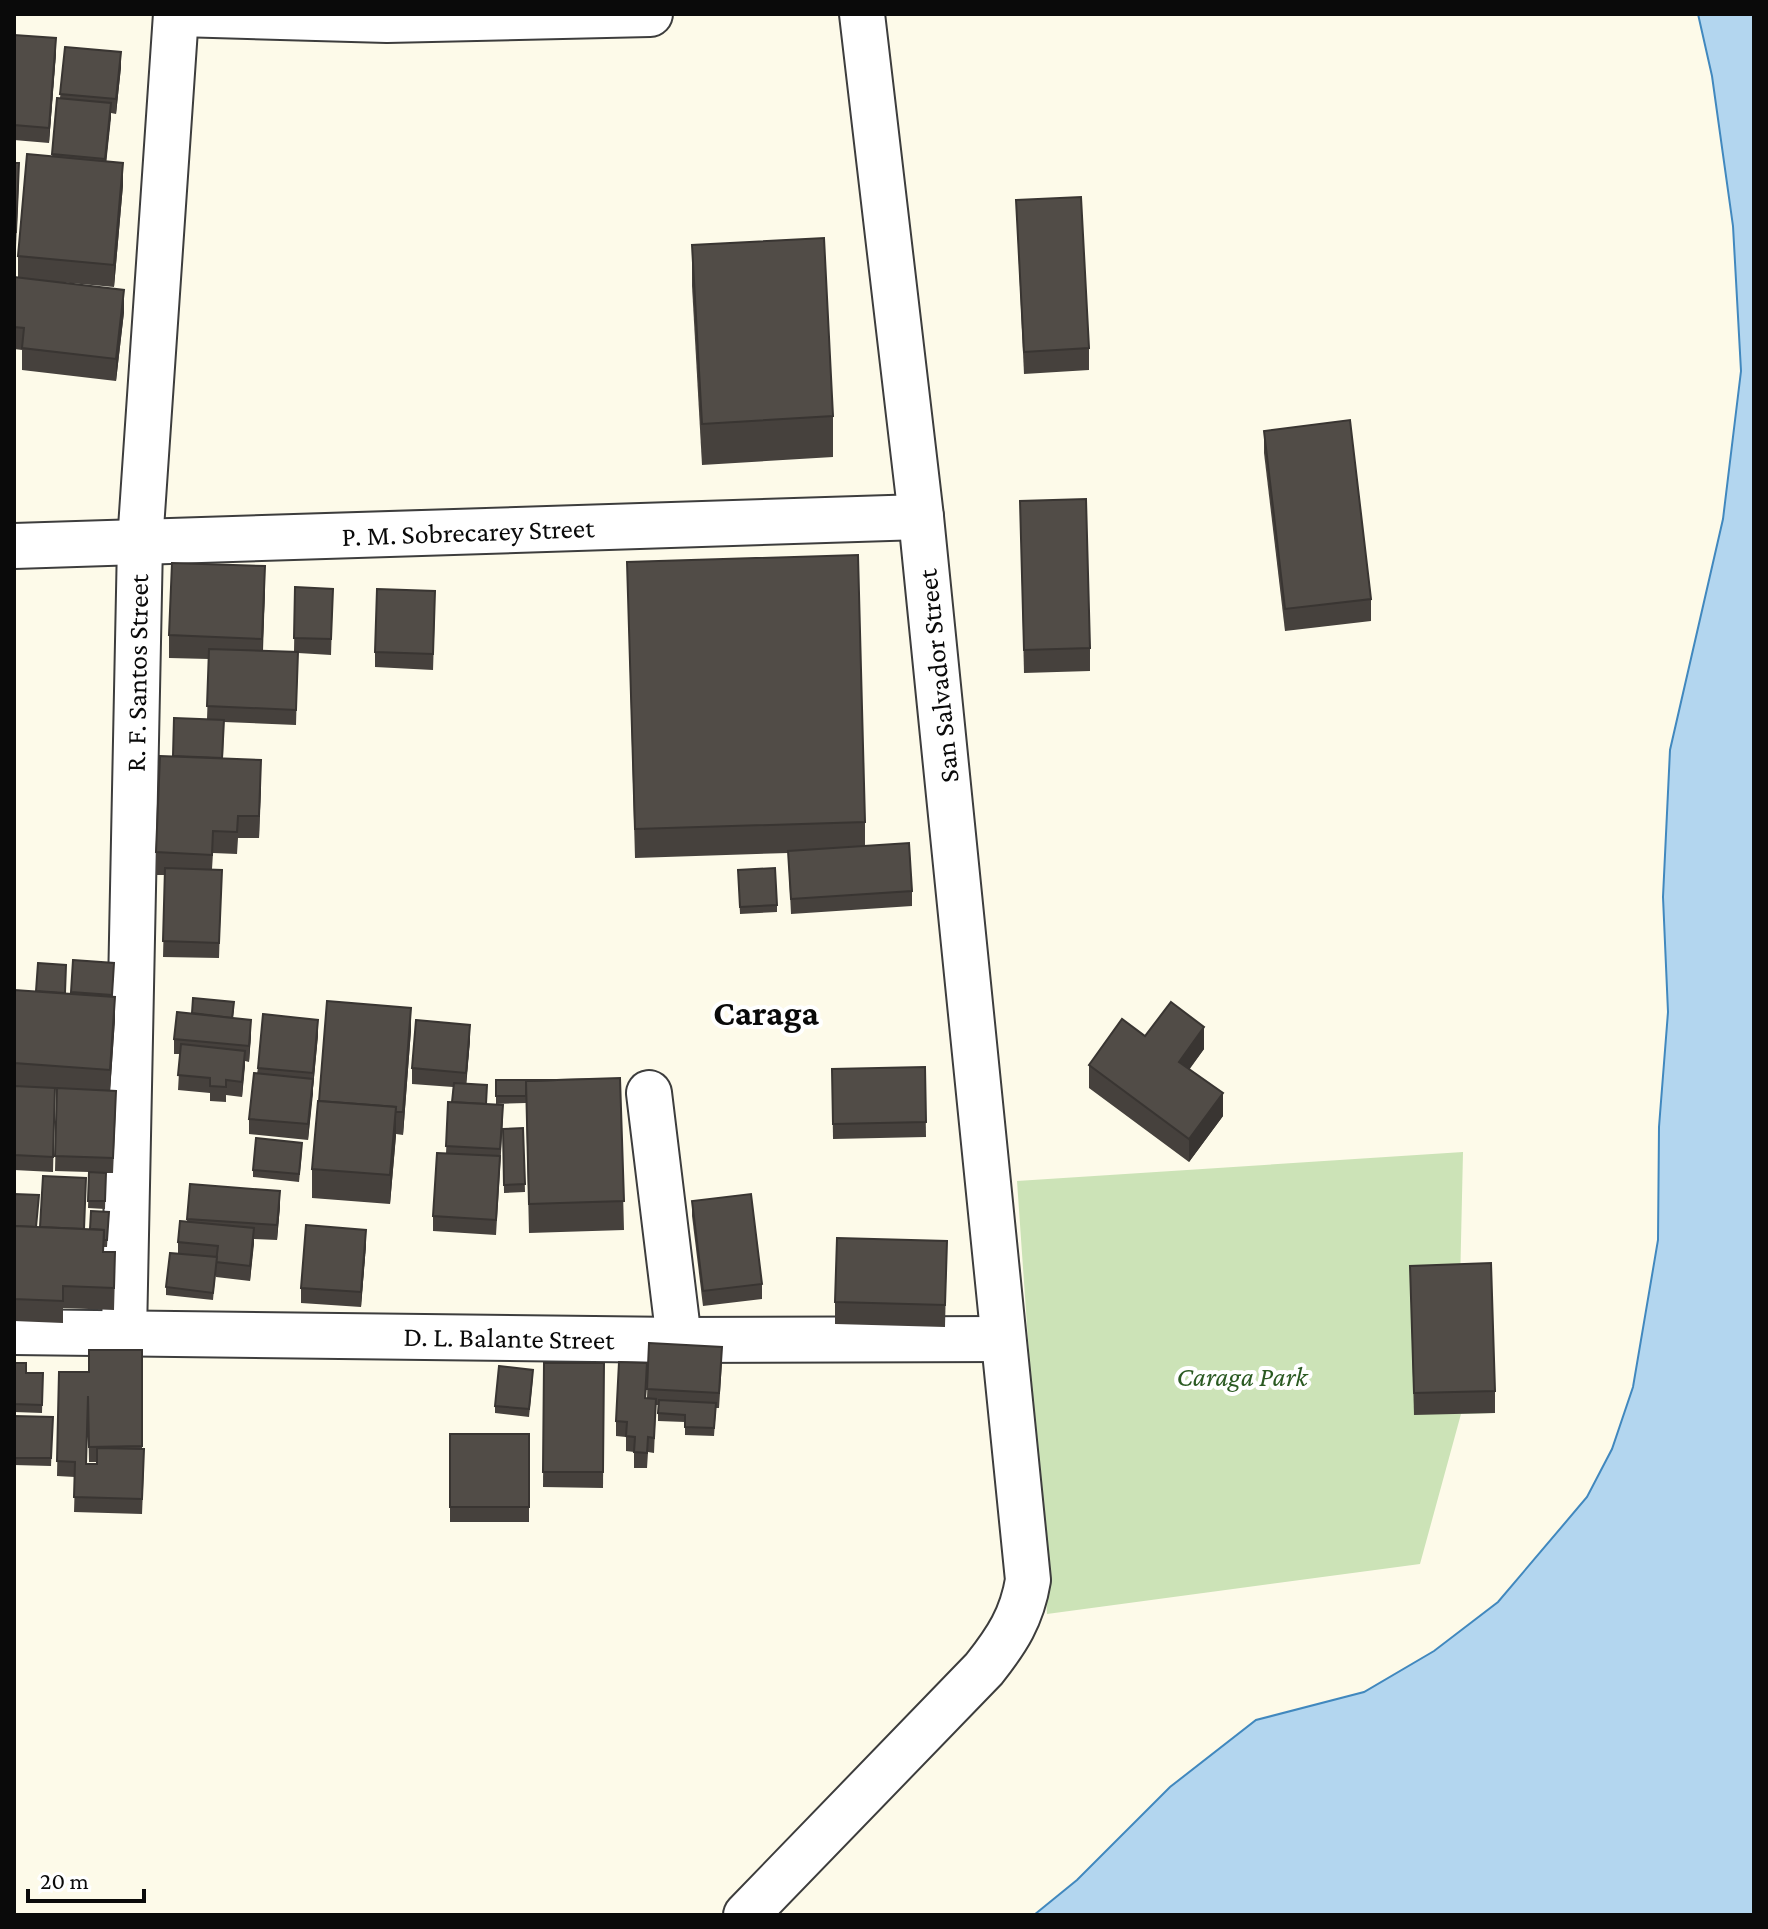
<svg xmlns="http://www.w3.org/2000/svg" width="1768" height="1929" font-family="'Crimson Pro',serif">
	<rect width="100%" height="100%" fill="#fdfae9"/>
	<!-- green -->
	<path fill="#cce3b7" d="M1463 1152 1460 1286H1491L1495 1413 1461 1414 1420 1564 1047 1614 1017 1181Z"/>
	<!-- water -->
	<path fill="#b3d6ef" stroke="#4188be" stroke-width="2" d="M1698 14H1754V1915H1034L1077 1880 1170 1787 1256 1720 1364 1692 1434 1651 1498 1602 1587 1497 1612 1449 1633 1387 1658 1240 1659 1127 1668 1012 1663 897 1670 750 1723 519 1741 371 1733 226 1712 76Z"/>
	<g fill="none" stroke-linecap="round" stroke-linejoin="round">
		<!-- minor casing -->
		<g stroke="#3d3d3d" stroke-width="48">
			<g id="minor">
				<path d="M179 14 387 20 650 14"/>
				<path d="M14 546 921 517"/>
				<path d="M649 1093 679 1340"/>
				<path d="M14 1332 679 1340 1003 1339"/>
				<path d="M124 1334 140 543 176 14"/>
				<path d="M746 1915 984 1669C1007 1640 1022 1617 1028 1580L921 517 862 14"/>
			</g>
		</g>
		<!-- minor -->
		<use href="#minor" stroke="#fff" stroke-width="44"/>
	</g>
	<!-- wall -->
	<g fill="#46413d" fill-rule="evenodd">
		<path d="M14 35 56 53 49 143 14 140Z"/>
		<path d="M65 47 121 67 116 114 111 113 106 162 123 185 114 287 59 282 124 312 116 381 22 370V350L14 349V277H18V256L52 157 57 98H60Z"/>
		<path d="M14 163 19 178 16 247H14Z"/>
		<path d="M1016 200 1089 348V370L1024 374Z"/>
		<path d="M692 245 833 416V457L702 465 692 286Z"/>
		<path d="M1264 431 1371 599V621L1285 631 1264 453Z"/>
		<path d="M1020 501 1090 648V671L1024 673Z"/>
		<path d="M627 562 865 822V846L912 891V906L791 914 788 853 635 858Z"/>
		<path d="M295 587 333 589 331 655 298 653 296 725 224 722 223 758 261 782 259 838H238L237 854 213 853 212 869 222 870 219 958 163 957 165 875H156V852L173 756 207 719 209 659 169 658V635L265 589 263 651 294 652Z"/>
		<path d="M435 606 433 670 375 667V652Z"/>
		<path d="M738 870 777 905V912L740 914Z"/>
		<path d="M73 960 114 970 112 997 115 1019 110 1091 116 1106 113 1173H106L105 1209 88 1208 89 1172 55 1171 57 1089H55L53 1172 14 1170V990L71 994Z"/>
		<path d="M234 1010 233 1018 251 1035 249 1062 245 1061 242 1097 226 1095V1102L210 1101V1093L178 1090 180 1054H174V1039L192 1013Z"/>
		<path d="M411 1030 403 1135 396 1134 390 1204 312 1198V1169L319 1101Z"/>
		<path d="M318 1035 308 1140 249 1134V1119L258 1068Z"/>
		<path d="M1145 1036 1204 1049 1189 1069 1223 1116 1189 1162 1089 1088V1065Z"/>
		<path d="M470 1040 466 1084 487 1093 486 1104 503 1120 496 1235 433 1231V1216L446 1154 448 1102H452L453 1087 412 1084V1068Z"/>
		<path d="M925 1067 926 1137 833 1139 832 1069Z"/>
		<path d="M620 1078 624 1230 529 1233 526 1103 496 1104V1080Z"/>
		<path d="M523 1128 525 1192 504 1193 503 1129Z"/>
		<path d="M302 1151 299 1182 253 1177V1170Z"/>
		<path d="M190 1184 280 1206 277 1240 254 1239 250 1281 216 1277V1267L213 1300 166 1295V1287L178 1253V1242L187 1221Z"/>
		<path d="M14 1194 37 1227 90 1229 109 1212 107 1247H104V1252L115 1274 114 1310 63 1308V1323L14 1321Z"/>
		<path d="M692 1201 762 1284V1299L703 1306 692 1216Z"/>
		<path d="M947 1241 945 1327 835 1324V1302Z"/>
		<path d="M366 1245 361 1307 301 1303V1288Z"/>
		<path d="M1410 1266 1495 1391V1413L1414 1415Z"/>
		<path d="M649 1343 722 1362 719 1408H716L714 1436 685 1435V1422L658 1421V1405H656L654 1453 648 1452 647 1468H634V1452L626 1451V1437L616 1436V1421L647 1379 646 1398H647Z"/>
		<path d="M142 1350V1449L144 1465 142 1514 74 1512 75 1477 57 1476 59 1372H89ZM88 1412 89 1462H97V1464H86Z"/>
		<path d="M14 1363 26 1373H43L42 1413 14 1412Z"/>
		<path d="M544 1363H604L603 1488 543 1487Z"/>
		<path d="M533 1377 529 1417 495 1413V1406Z"/>
		<path d="M14 1416 53 1417 51 1466 14 1465Z"/>
		<rect x="450" y="1434" width="79" height="88"/>
	</g>
	<!-- shaded-wall -->
	<g fill="#393532">
		<path d="M56 38V53L49 143V128Z"/>
		<path d="M121 52V67L116 114V99Z"/>
		<path d="M111 103V118L105 174V159Z"/>
		<path d="M123 163V185L114 287V265Z"/>
		<path d="M124 290V312L116 381V359Z"/>
		<path d="M265 566V589L262 661V639Z"/>
		<path d="M261 760V782L259 838V816Z"/>
		<path d="M115 997V1019L110 1093V1070Z"/>
		<path d="M411 1008V1030L403 1135V1112Z"/>
		<path d="M251 1020V1035L249 1062V1046Z"/>
		<path d="M318 1020V1035L313 1088V1073Z"/>
		<path d="M470 1025V1040L466 1088V1073Z"/>
		<path d="M1204 1027V1049L1179 1084V1062Z"/>
		<path d="M245 1051V1066L242 1097V1082Z"/>
		<path d="M313 1079V1094L308 1140V1124Z"/>
		<path d="M1223 1093V1116L1189 1162V1139Z"/>
		<path d="M396 1107V1136L390 1204V1175Z"/>
		<path d="M280 1191V1206L277 1240V1225Z"/>
		<path d="M254 1228V1244L250 1281V1266Z"/>
		<path d="M366 1230V1245L361 1307V1292Z"/>
	</g>
	<!-- building -->
	<g fill="#514c47" stroke="#393532" stroke-width="2">
		<path d="M14 35 56 38 49 128 14 125Z"/>
		<path d="M65 47 121 52 116 99 60 94Z"/>
		<path d="M57 98 111 103 105 159 52 154Z"/>
		<path d="M27 154 123 163 114 265 18 256Z"/>
		<path d="M14 163H19L16 232H14Z"/>
		<path d="M1081 197 1089 348 1024 352 1016 200Z"/>
		<path d="M824 238 833 416 702 424 692 245Z"/>
		<path d="M14 277 124 290 116 359 22 348 24 328 14 327Z"/>
		<path d="M1350 420 1371 599 1285 609 1264 431Z"/>
		<path d="M1086 499 1090 648 1024 650 1020 501Z"/>
		<path d="M858 555 865 822 635 829 627 562Z"/>
		<path d="M172 563 265 566 262 639 169 635Z"/>
		<path d="M295 587 333 589 331 639 294 638Z"/>
		<path d="M377 589 435 591 433 654 375 652Z"/>
		<path d="M209 649 298 652 296 710 207 706Z"/>
		<path d="M174 718 224 720 222 758 173 756Z"/>
		<path d="M160 756 261 760 259 816H238L237 832 213 831 212 855 156 852Z"/>
		<path d="M909 843 912 891 791 899 788 851Z"/>
		<path d="M165 868 222 870 219 943 163 941Z"/>
		<path d="M775 868 777 905 740 907 738 870Z"/>
		<path d="M73 960 114 963 112 995 71 992Z"/>
		<path d="M38 963 66 965 65 993 36 991Z"/>
		<path d="M14 990 115 997 110 1070 14 1063Z"/>
		<path d="M193 998 234 1002 232 1018 192 1013Z"/>
		<path d="M327 1001 411 1008 403 1112H395L396 1107 319 1101Z"/>
		<path d="M1171 1002 1204 1027 1179 1062 1223 1093 1189 1139 1089 1065 1122 1019 1145 1036Z"/>
		<path d="M177 1012 251 1020 249 1046 174 1039Z"/>
		<path d="M263 1014 318 1020 313 1073 258 1068Z"/>
		<path d="M416 1020 470 1025 466 1073 412 1068Z"/>
		<path d="M181 1044 245 1051 242 1082 226 1080V1087L210 1086V1078L178 1075Z"/>
		<path d="M925 1067 926 1122 833 1124 832 1069Z"/>
		<path d="M254 1073 313 1079 308 1124 249 1119Z"/>
		<path d="M620 1078 624 1201 529 1204 526 1081Z"/>
		<path d="M496 1080H557L526 1081V1096H496Z"/>
		<path d="M454 1083 487 1085 486 1104 452 1102Z"/>
		<path d="M14 1086 55 1088 53 1157 14 1155Z"/>
		<path d="M57 1088 116 1091 113 1158 55 1156Z"/>
		<path d="M318 1101 396 1107 390 1175 312 1169Z"/>
		<path d="M448 1102 503 1105 500 1149 446 1146Z"/>
		<path d="M523 1128 525 1184 504 1185 503 1129Z"/>
		<path d="M256 1138 302 1143 299 1174 253 1170Z"/>
		<path d="M437 1153 500 1156 496 1220 433 1216Z"/>
		<path d="M89 1172 106 1173 105 1201H88Z"/>
		<path d="M43 1176 86 1178 84 1229 40 1227Z"/>
		<path d="M190 1184 280 1191 277 1225 187 1219Z"/>
		<path d="M14 1194 39 1195 36 1227 14 1226Z"/>
		<path d="M751 1194 762 1284 703 1291 692 1201Z"/>
		<path d="M91 1211 109 1212 107 1240H104V1230L90 1229Z"/>
		<path d="M180 1221 254 1228 250 1266 216 1262 218 1246 178 1242Z"/>
		<path d="M306 1225 366 1230 361 1292 301 1288Z"/>
		<path d="M14 1226 104 1230 103 1252H115L114 1288 63 1286V1301L14 1299Z"/>
		<path d="M837 1238 947 1241 945 1305 835 1302Z"/>
		<path d="M170 1253 217 1257 213 1293 166 1287Z"/>
		<path d="M1491 1263 1495 1391 1414 1393 1410 1266Z"/>
		<path d="M649 1343 722 1347 719 1393 647 1389Z"/>
		<path d="M89 1350H142V1446L89 1447 88 1396 86 1464H97V1448L144 1449 142 1499 74 1497 75 1462 57 1461 59 1372H89Z"/>
		<path d="M619 1362 647 1363 645 1398 656 1399 654 1438 648 1437 647 1453 634 1452 635 1437 626 1436 627 1422 616 1421Z"/>
		<path d="M14 1363H26V1373H43L42 1405 14 1404Z"/>
		<path d="M544 1363H604L603 1472H543Z"/>
		<path d="M499 1366 533 1370 529 1409 495 1406Z"/>
		<path d="M659 1400 716 1403 714 1428 685 1427V1415L658 1413Z"/>
		<path d="M14 1416 53 1417 51 1458H14Z"/>
		<rect x="450" y="1434" width="79" height="73"/>
	</g>
	<g text-anchor="middle" dominant-baseline="central" stroke-width="8" stroke-linejoin="round" paint-order="stroke">
		<!-- street labels -->
		<g font-size="28" fill="#0a0a0a" stroke="#fff">
			<text transform="translate(468 532) rotate(-2)">P. M. Sobrecarey Street</text>
			<text transform="translate(137 673) rotate(-89)">R. F. Santos Street</text>
			<text transform="translate(938 676) rotate(-96)">San Salvador Street</text>
			<text transform="translate(509 1338) rotate(1)">D. L. Balante Street</text>
		</g>
		<!-- park labels -->
		<g font-size="28" font-style="italic" fill="#2b5a22" stroke="#fff">
			<text x="1242" y="1376">Caraga Park</text>
		</g>
		<!-- district labels -->
		<g font-size="36" font-weight="bold" fill="#0a0a0a" stroke="#fff">
			<text x="766" y="1013">Caraga</text>
		</g>
	</g>
	<!-- border -->
	<rect width="1768" height="1929" fill="none" stroke="#0a0a0a" stroke-width="32"/>
	<!-- scale -->
	<path d="M28 1889v12h116v-12" fill="none" stroke="#0a0a0a" stroke-width="4"/>
	<text x="40" y="1889" font-size="24" fill="#0a0a0a" stroke="#ffffff" stroke-width="6" paint-order="stroke">20 m</text>
</svg>
